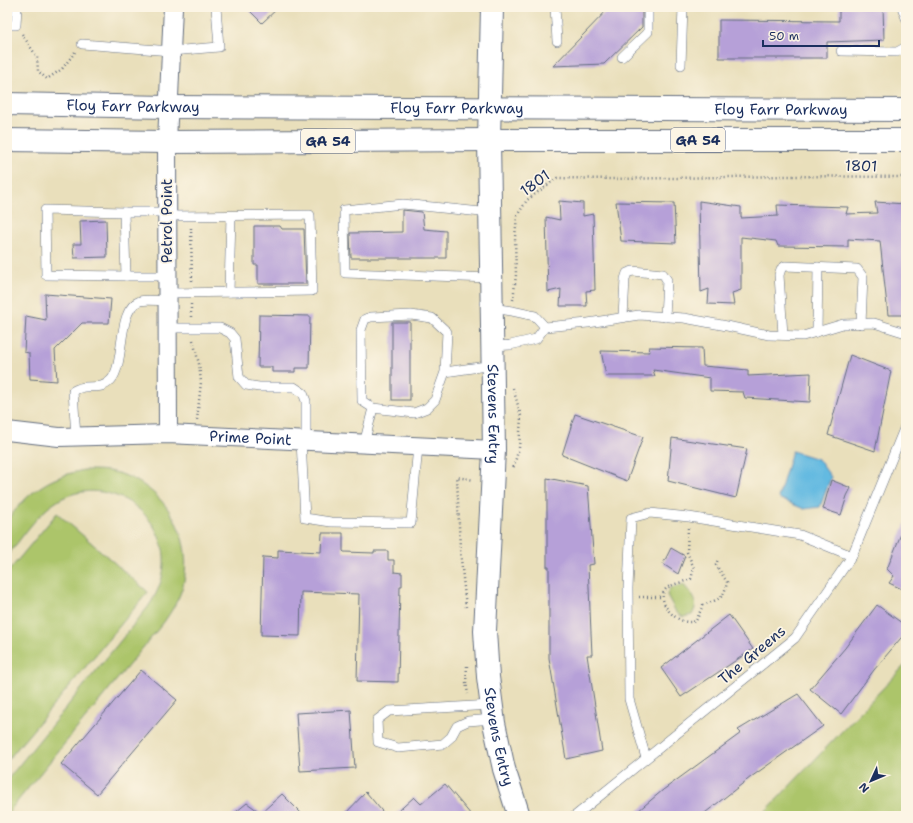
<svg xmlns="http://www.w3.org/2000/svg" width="913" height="823" font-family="'Shantell Sans',sans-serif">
	<rect width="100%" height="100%" fill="#fcf5e5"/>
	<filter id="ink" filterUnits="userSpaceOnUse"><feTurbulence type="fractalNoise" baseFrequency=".025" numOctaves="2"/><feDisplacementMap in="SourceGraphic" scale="8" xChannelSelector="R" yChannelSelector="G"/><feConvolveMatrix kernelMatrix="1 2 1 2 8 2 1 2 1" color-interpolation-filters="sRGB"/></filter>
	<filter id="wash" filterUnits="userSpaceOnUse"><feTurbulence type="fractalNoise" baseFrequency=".012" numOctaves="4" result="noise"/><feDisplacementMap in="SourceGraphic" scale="16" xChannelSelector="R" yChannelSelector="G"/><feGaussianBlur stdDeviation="0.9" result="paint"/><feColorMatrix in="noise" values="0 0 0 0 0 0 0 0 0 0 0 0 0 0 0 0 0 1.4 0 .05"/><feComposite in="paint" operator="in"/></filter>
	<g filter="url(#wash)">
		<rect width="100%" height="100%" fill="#e9dfbb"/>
		<!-- green -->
		<g fill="#acc56b" stroke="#647a64">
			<path d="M84 470C97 470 109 470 121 474 168 490 196 541 182 589 178 601 171 612 164 622L7 814V780L148 607C159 591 165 575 164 556 159 507 102 475 59 500 37 513 23 537 7 556 7 547 5 528 7 521 8 517 14 513 16 509 36 486 55 476 84 470Z"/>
			<path d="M57 513 148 592 7 761V573Z"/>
			<path d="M684 585C693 597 700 600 692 615L683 617 676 612 667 595 670 588Z"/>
			<path d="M906 664V816H761Z"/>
		</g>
		<!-- water -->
		<path fill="#64bae1" stroke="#4074a0" d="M792 451 818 459 831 477 820 507 804 509 778 498Z"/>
		<g id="blocks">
			<!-- building -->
			<g fill="#b6a0d8">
				<path d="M246 7H279L262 23Z"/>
				<path d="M610 7H642V27L604 64 553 66Z"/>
				<path d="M839 7H883L884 40 827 42V58H719V20L839 21Z"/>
				<path d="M559 201 583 203V216L593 214 595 290 586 291 587 306H560L561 289 548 292 546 217 560 220Z"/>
				<path d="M699 201 741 207V218L778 216 777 205 848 207 846 214 877 213 875 202 906 204V315H888L880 241 848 239V247L778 246 776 241 741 237V290L732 293 734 305 708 304 709 289 701 292Z"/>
				<path d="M616 202 674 203 676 243 621 241Z"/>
				<path d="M402 210 422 212 424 229 446 231V258H351L350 233 402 232Z"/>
				<path d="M106 220 107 257 74 258 73 244H81L80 221Z"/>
				<path d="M254 226H280L282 229H304L306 284H258V265H254Z"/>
				<path d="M45 294 111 299 109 323H82L55 350 57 381 30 379 29 353 24 352 26 316 46 320Z"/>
				<path d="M259 315 310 316 309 368H295V372H272V367H258Z"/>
				<rect x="392" y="322" width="18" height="78"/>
				<path d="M649 347 702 348 703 366 748 370V376L811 373 810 402 745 398 743 392 710 391V378L653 370 655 376H606L601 351 650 352Z"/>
				<path d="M850 355 891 371 875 451 828 435Z"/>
				<path d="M575 414 643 437 627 481 562 455Z"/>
				<path d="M672 438 747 449 736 498 668 481Z"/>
				<path d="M547 478 588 486 594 564 588 565 592 655H587L602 751 566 759 549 658V567H547Z"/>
				<path d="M831 480 851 488 847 496 841 515 823 509Z"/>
				<path d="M905 524H906V591L889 583 894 576 887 569Z"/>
				<path d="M322 533H343V551L344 552 374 553V551H388V560H394V572L402 573V586H400L398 682 357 681 359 594 301 592 300 636 261 635 263 557 278 558V550L321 552Z"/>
				<path d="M671 548 685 556 678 574 663 564Z"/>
				<path d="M877 605 906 626V632L874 670 841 714 810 689 845 648Z"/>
				<path d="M729 615 753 649 681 697 661 668Z"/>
				<path d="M141 670 177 700 97 794 61 764Z"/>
				<path d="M798 694 823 726 751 777 701 816H632L663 790 741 733 738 730Z"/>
				<path d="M351 710 355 768 300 771 296 713Z"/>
				<path d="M445 784 472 816H393L414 797 421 804Z"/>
				<path d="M366 792 386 816H343Z"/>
				<path d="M282 794 304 816H231L247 803 261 813Z"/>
			</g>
		</g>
	</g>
	<g filter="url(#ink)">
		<use href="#blocks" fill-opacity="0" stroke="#636d7f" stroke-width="1"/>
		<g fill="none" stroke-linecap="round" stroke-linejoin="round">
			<!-- service casing -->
			<g stroke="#636d7f" stroke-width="10">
				<g id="service">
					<path d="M555 7 557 41"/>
					<path d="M902 7 906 18"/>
					<path d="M7 25H16L17 7"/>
					<path d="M82 44 171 51 219 47 216 7"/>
					<path d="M841 51 897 52 906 47"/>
					<path d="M622 57 648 32V7"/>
					<path d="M681 65 683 7"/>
					<path d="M124 212 45 210 46 275 126 276"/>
					<path d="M167 212H124L126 276H167"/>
					<path d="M491 213 403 204 344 210 345 273 491 278"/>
					<path d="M167 216 310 215 312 291 168 293"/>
					<path d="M229 292 231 216"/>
					<path d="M492 308 512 311 535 316 545 327"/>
					<path d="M623 317 625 279 627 273 633 271 663 274 667 280 665 317"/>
					<path d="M168 328H220L230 333 235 339 239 377 246 385 259 387H294L303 393 306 401V441"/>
					<path d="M817 332 818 267"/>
					<path d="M783 335 779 275 781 269 785 266 857 269 863 277 861 324"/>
					<path d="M493 346 510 345 536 339 545 327 588 323 639 315 684 318 727 326 769 335 803 336 843 324 874 323 906 333"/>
					<path d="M445 372 447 332 432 318 411 315 371 317 365 319 361 330 362 401 373 408 414 413 427 408 435 400 445 372 493 365"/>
					<path d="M76 437 73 391C77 389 81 387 85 387 96 386 102 389 111 380 126 363 116 309 140 301 146 299 160 301 167 301"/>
					<path d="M301 441 305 518 331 522 411 523 418 446"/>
					<path d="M364 444 373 408"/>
					<path d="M491 705 389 711 377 720 378 742 398 748 443 744 451 737 457 726 468 721 493 719"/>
					<path d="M646 758 629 699 628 588 631 518 650 513 689 517 800 535 852 556"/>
					<path d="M575 816 795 638 852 556 906 424"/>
				</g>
			</g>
			<!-- minor casing -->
			<g stroke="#636d7f" stroke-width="20">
				<g id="minor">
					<path id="s1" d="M7 431 59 437 168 434 494 450"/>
					<path d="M168 434 167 142 173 7"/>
				</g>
			</g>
			<!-- tertiary casing -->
			<g stroke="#636d7f" stroke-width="24">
				<g id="tertiary">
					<path id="s2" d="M492 7 489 140 494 450 485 631 488 677 494 723 504 769 519 816"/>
				</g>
			</g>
			<!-- primary casing -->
			<g stroke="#636d7f" stroke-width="24">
				<g id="primary">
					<path id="s3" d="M7 104 168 107 906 110"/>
					<path d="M7 140 167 142 489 140H906"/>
				</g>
			</g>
			<!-- path -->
			<g stroke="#636d7f" stroke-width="2.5" stroke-dasharray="1 3" stroke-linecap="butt">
				<path d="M22 34 37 57 38 71 47 79 62 69 75 52"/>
				<path d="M191 228 192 281"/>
				<path d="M513 300 516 275 515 237 517 216 527 200 557 178 613 179 787 176 906 177"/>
				<path d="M191 317V304"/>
				<path d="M193 340 199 364 201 382 197 420"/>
				<path d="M513 388 521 416 519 448 513 469"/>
				<path d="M688 528 687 552 694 568 691 579C686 581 670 585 667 588 653 599 677 628 696 621L703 605C718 599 724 600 727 582L716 565 718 559"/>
				<path d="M639 597H663"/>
				<path d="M466 607 460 549 457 477 474 480"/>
				<path d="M467 666 466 682 468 694"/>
			</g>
			<!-- service -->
			<use href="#service" stroke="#fff" stroke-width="9"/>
			<!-- minor -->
			<use href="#minor" stroke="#fff" stroke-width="18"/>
			<!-- tertiary -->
			<use href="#tertiary" stroke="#fff" stroke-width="22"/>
			<!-- primary -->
			<use href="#primary" stroke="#fff" stroke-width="22"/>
		</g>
	</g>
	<g text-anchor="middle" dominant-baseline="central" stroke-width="3.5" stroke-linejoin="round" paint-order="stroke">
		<!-- shield labels -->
		<g fill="#fcf5e5" stroke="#5e6a86" stroke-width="1">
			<rect x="671" y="128" width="54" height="24" rx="3"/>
			<rect x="301" y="129" width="54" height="24" rx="3"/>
		</g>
		<g font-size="14" font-weight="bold" fill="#1b2f5e">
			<text x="698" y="140">GA 54</text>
			<text x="328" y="141">GA 54</text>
		</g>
		<!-- street labels -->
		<g font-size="15" fill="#1b2f5e" stroke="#fcf5e5">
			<text stroke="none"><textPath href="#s3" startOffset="126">Floy Farr Parkway</textPath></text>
			<text stroke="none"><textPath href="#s3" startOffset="450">Floy Farr Parkway</textPath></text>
			<text stroke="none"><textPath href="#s3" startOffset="774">Floy Farr Parkway</textPath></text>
			<text transform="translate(861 166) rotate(1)">1801</text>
			<text transform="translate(535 183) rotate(-37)">1801</text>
			<text transform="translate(167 221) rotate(-90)">Petrol Point</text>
			<text stroke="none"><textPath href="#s2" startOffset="407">Stevens Entry</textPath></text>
			<text stroke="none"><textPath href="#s1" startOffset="244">Prime Point</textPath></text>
			<text transform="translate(752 655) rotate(-40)">The Greens</text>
			<text stroke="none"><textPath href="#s2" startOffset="731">Stevens Entry</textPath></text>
		</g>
	</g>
	<!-- margin -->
	<rect width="913" height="823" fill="none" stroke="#fcf5e5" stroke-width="24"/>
	<!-- north arrow -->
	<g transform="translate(871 781) rotate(226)" stroke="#fcf5e5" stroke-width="3" paint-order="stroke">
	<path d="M0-3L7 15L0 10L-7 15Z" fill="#1b2f5e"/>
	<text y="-6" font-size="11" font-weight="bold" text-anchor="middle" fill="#1b2f5e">N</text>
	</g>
	<!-- scale -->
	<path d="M763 40v6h116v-6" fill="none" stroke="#1b2f5e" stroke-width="2"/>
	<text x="769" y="40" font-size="12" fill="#1b2f5e" stroke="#fcf5e5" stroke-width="3" paint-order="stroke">50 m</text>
</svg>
